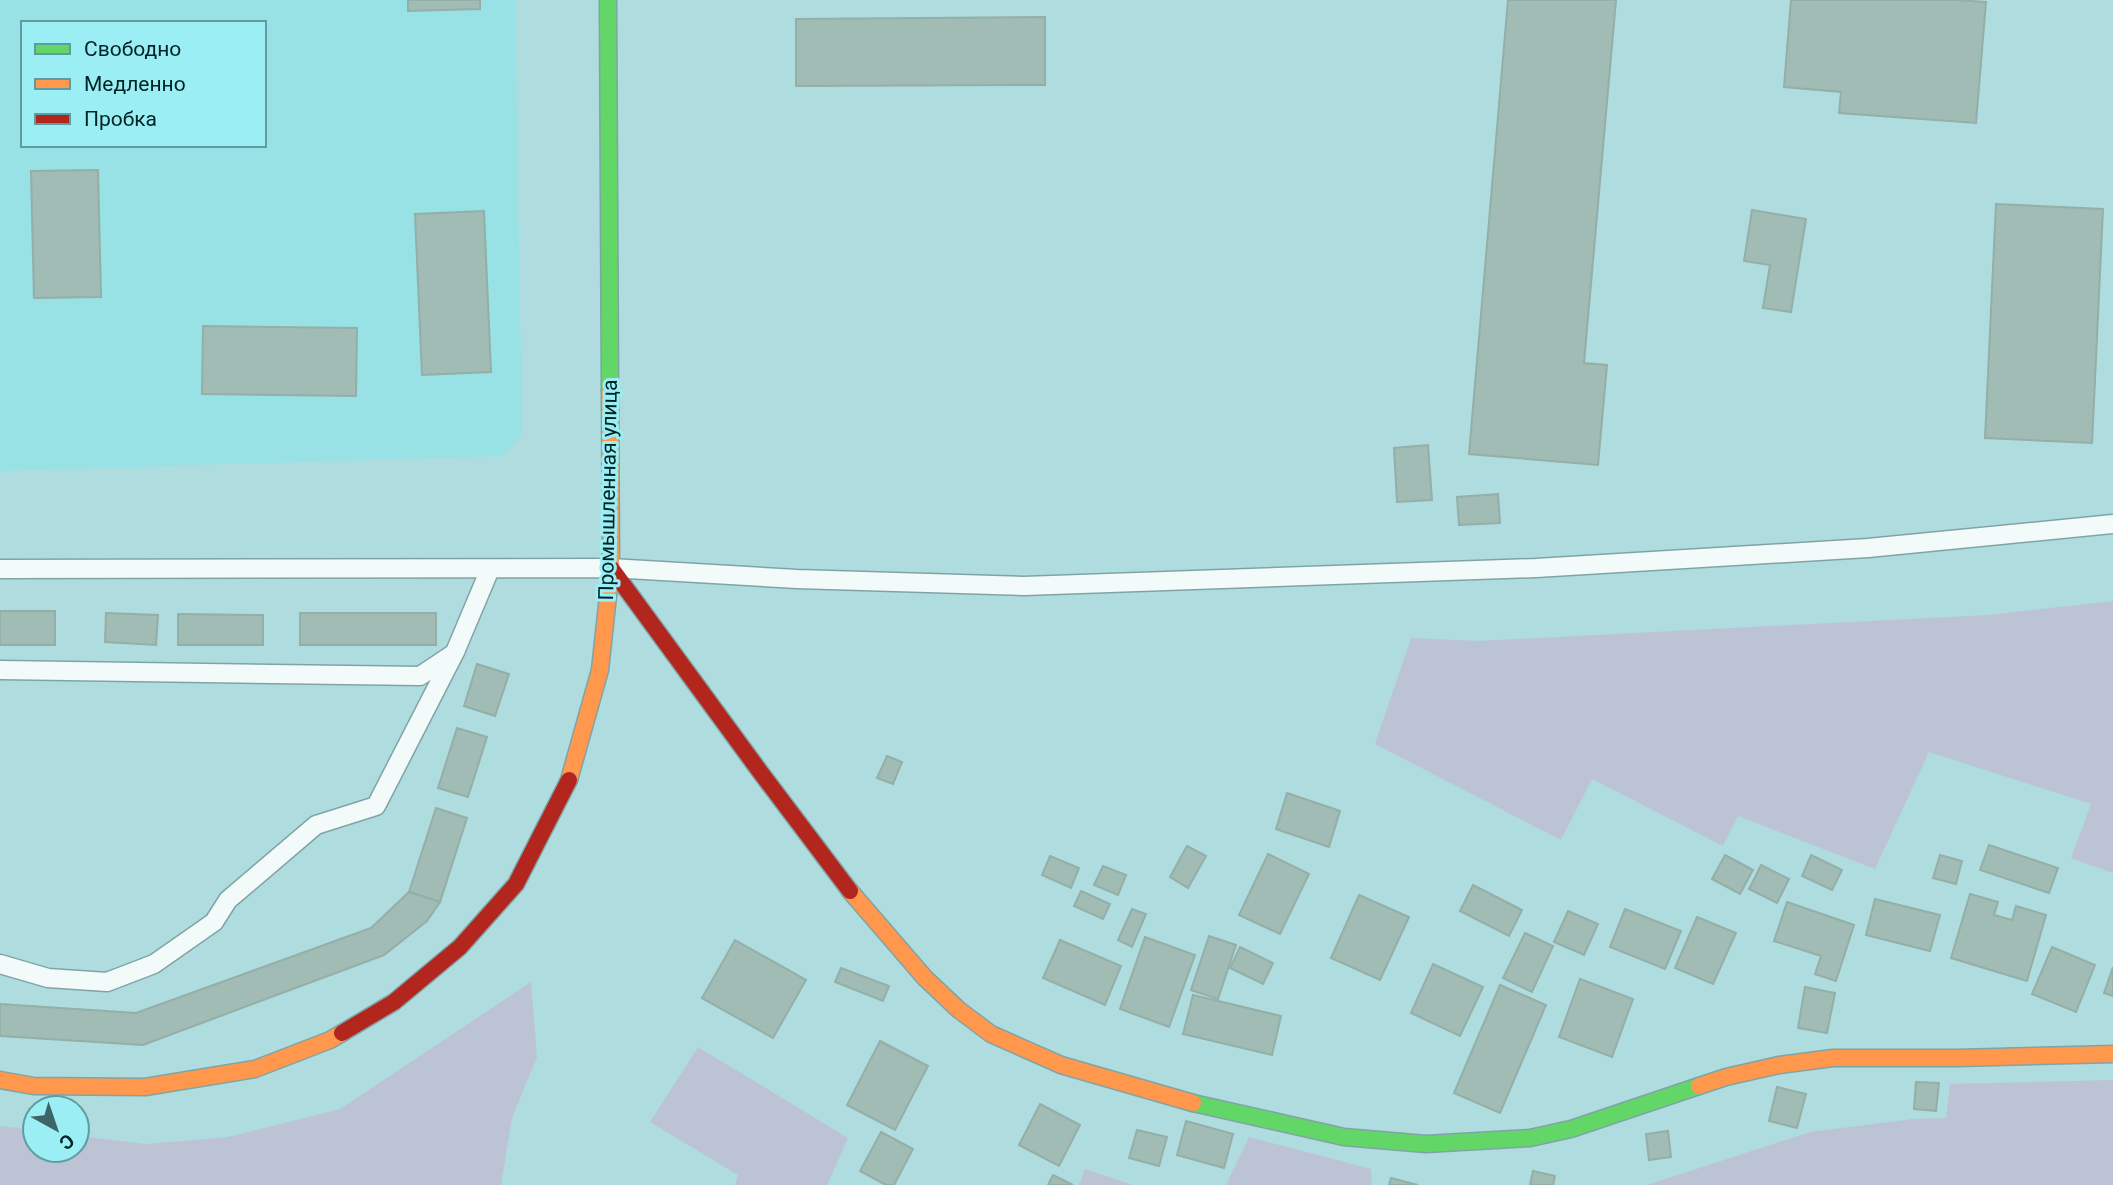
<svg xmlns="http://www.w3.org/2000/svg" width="2113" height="1185" font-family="Roboto,sans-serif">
	<rect width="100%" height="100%" fill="#afdcdf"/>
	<!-- built -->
	<path fill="#98e1e5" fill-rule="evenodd" d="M0 0H515L522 434 502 456 0 471ZM23 23H264V145H23Z"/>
	<!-- green -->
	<g fill="#bcc3d5">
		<path d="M2113 601V873L2071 858 2091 804 1929 752 1875 869 1738 816 1723 846 1592 779 1561 840 1375 744 1411 638 1478 641 1988 615Z"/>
		<path d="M531 982 537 1057 512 1118 501 1185H0V1126L35 1130V1150H77V1136L146 1144 228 1137 340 1109Z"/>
		<path d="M698 1047 848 1138 827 1185H735L738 1175 650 1122Z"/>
		<path d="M2113 1080V1185H1647L1810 1132 1913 1119 1946 1118 1950 1084Z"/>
		<path d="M1249 1137 1371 1169 1372 1185H1226Z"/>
		<path d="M1085 1169 1133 1185H1079Z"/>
	</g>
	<!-- building -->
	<g fill="#a0bcb5" stroke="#93afa7" stroke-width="2">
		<path d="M408 0H480V9L408 11Z"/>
		<path d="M1508 0H1616L1584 363 1607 365 1598 465 1469 454Z"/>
		<path d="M1791 0H1956L1986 2 1976 123 1839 113 1841 92 1784 87Z"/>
		<path d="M1045 17V85L796 86V19Z"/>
		<path d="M98 170 101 297 34 298 31 171Z"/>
		<path d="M1996 204 2103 209 2092 443 1985 438Z"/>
		<path d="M1752 210 1806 219 1791 312 1763 308 1770 265 1744 261Z"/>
		<path d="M484 211 491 372 422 375 415 214Z"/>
		<path d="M203 326 357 328 356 396 202 394Z"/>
		<path d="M1428 445 1432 500 1397 502 1394 448Z"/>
		<path d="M1498 494 1500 523 1459 525 1457 497Z"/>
		<rect x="0" y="611" width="55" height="34"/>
		<path d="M106 613 158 615 156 645 105 642Z"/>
		<rect x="300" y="613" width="136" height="32"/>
		<path d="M178 614 263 615V645H178Z"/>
		<path d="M477 664 509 674 495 716 464 706Z"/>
		<path d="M457 728 487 737 468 797 438 788Z"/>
		<path d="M887 756 902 762 893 784 877 778Z"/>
		<path d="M1287 793 1340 811 1329 847 1276 829Z"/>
		<path d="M436 808 467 818 440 902 409 892Z"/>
		<path d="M1989 845 2058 868 2049 893 1980 870Z"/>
		<path d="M1187 846 1206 856 1188 888 1170 877Z"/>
		<path d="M1268 854 1309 874 1280 934 1239 915Z"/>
		<path d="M1725 855 1753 870 1740 894 1712 879Z"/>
		<path d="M1811 855 1842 870 1832 890 1802 876Z"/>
		<path d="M1940 855 1962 861 1956 884 1933 878Z"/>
		<path d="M1050 856 1079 868 1071 888 1042 875Z"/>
		<path d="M1761 865 1789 879 1777 903 1749 889Z"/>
		<path d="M1103 866 1126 875 1118 895 1094 885Z"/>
		<path d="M1473 885 1522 910 1509 936 1460 911Z"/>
		<path d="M1081 891 1110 904 1103 919 1074 906Z"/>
		<path d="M409 892 440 902 427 921 384 955 143 1045 0 1036V1004L136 1013 371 928Z"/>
		<path d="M1970 894 1998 902 1994 915 2012 920 2016 906 2046 915 2027 981 1951 958Z"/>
		<path d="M1359 895 1409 917 1380 980 1331 958Z"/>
		<path d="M1875 899 1940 915 1930 951 1866 935Z"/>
		<path d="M1787 902 1854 925 1836 981 1815 974 1821 956 1774 941Z"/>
		<path d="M1132 909 1146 914 1132 947 1118 940Z"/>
		<path d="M1625 909 1681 931 1665 969 1610 947Z"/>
		<path d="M1568 911 1598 924 1584 955 1554 942Z"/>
		<path d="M1697 917 1736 933 1713 984 1675 968Z"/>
		<path d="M1525 933 1553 946 1532 992 1503 978Z"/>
		<path d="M1209 936 1236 945 1218 999 1191 990Z"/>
		<path d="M1145 937 1195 955 1169 1027 1120 1009Z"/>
		<path d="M735 940 806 980 773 1038 702 998Z"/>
		<path d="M1060 940 1121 966 1105 1005 1043 978Z"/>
		<path d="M1240 947 1273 963 1263 984 1230 968Z"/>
		<path d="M2052 947 2095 965 2076 1012 2032 994Z"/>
		<path d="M1433 964 1483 987 1460 1036 1411 1013Z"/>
		<path d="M2113 967V996L2104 993Z"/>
		<path d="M841 968 889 986 883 1001 835 982Z"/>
		<path d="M1580 979 1633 999 1612 1057 1559 1037Z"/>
		<path d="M1500 985 1546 1005 1500 1113 1454 1093Z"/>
		<path d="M1805 987 1835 993 1827 1033 1798 1028Z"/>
		<path d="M1193 995 1281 1016 1272 1055 1183 1034Z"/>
		<path d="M880 1041 928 1066 895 1130 847 1105Z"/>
		<path d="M1916 1082 1939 1083 1936 1111 1914 1109Z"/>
		<path d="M1777 1087 1806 1094 1797 1128 1769 1121Z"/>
		<path d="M1040 1104 1080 1125 1059 1166 1019 1145Z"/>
		<path d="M1186 1121 1233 1134 1224 1168 1177 1155Z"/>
		<path d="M1137 1130 1167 1137 1159 1166 1129 1158Z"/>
		<path d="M1668 1131 1671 1157 1649 1160 1646 1134Z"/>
		<path d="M881 1132 913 1149 894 1185H886L860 1171Z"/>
		<path d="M1533 1171 1555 1176 1553 1185H1530Z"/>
		<path d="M1053 1175 1073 1185H1048Z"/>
		<path d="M1391 1178 1418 1185H1389Z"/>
	</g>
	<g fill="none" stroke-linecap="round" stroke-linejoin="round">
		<!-- lane casing -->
		<g stroke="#80a4a6" stroke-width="21">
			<g id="lane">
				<path d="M0 569 611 568 797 579 1024 586 1536 568 1868 548 2113 524"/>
				<path d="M0 670 420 676 453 654"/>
				<path d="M0 964 48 978 107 982 154 964 214 922 228 900 316 825 376 806 455 652 490 569"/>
			</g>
		</g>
		<!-- fast casing -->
		<g stroke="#80a4a6" stroke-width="19">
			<g id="fast">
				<path d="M608 0 610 391"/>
				<path d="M1193 1103 1344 1137 1426 1144 1530 1138 1571 1129 1699 1086"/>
			</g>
		</g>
		<!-- slow casing -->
		<g stroke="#80a4a6" stroke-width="19">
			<g id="slow">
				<path d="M569 780 600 670 611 568 610 391"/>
				<path d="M850 891 925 978 959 1010 991 1034 1061 1065 1193 1103"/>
				<path d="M0 1080 34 1086 145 1087 255 1069 330 1040 342 1033"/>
				<path d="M1699 1086 1726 1077 1779 1065 1833 1058H1958L2113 1054"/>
			</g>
		</g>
		<!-- jam casing -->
		<g stroke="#80a4a6" stroke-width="19">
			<g id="jam">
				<path d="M611 568 761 773 850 891"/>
				<path d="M342 1033 394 1002 460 947 516 884 569 780"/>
			</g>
		</g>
		<!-- lane -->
		<use href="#lane" stroke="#f3fafa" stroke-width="18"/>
		<!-- fast -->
		<use href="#fast" stroke="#63d668" stroke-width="16"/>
		<!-- slow -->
		<use href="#slow" stroke="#ff974d" stroke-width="16"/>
		<!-- jam -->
		<use href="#jam" stroke="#b3261e" stroke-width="16"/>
	</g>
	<g text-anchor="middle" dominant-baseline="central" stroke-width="6" stroke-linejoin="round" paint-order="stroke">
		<!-- street labels -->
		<g font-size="21" fill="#002325" stroke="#9beef3">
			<text transform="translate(608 490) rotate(-89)">Промышленная улица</text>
		</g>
	</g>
	<!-- legend -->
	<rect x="21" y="21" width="245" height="126" fill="#9beef3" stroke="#5d9da1" stroke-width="2"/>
	<rect x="35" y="44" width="35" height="10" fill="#63d668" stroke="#5d9da1" stroke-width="2"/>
	<text x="84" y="56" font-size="21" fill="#002325">Свободно</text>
	<rect x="35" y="79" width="35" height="10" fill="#ff974d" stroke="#5d9da1" stroke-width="2"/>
	<text x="84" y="91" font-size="21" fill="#002325">Медленно</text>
	<rect x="35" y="114" width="35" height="10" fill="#b3261e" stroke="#5d9da1" stroke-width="2"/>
	<text x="84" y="126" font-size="21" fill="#002325">Пробка</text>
	<!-- north arrow -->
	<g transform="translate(56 1129) rotate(140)"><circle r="33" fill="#9beef3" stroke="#5d9da1" stroke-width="2"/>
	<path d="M0-5L12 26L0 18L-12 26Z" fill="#3d6466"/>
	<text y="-10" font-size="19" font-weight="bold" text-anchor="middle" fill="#002325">С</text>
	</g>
</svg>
